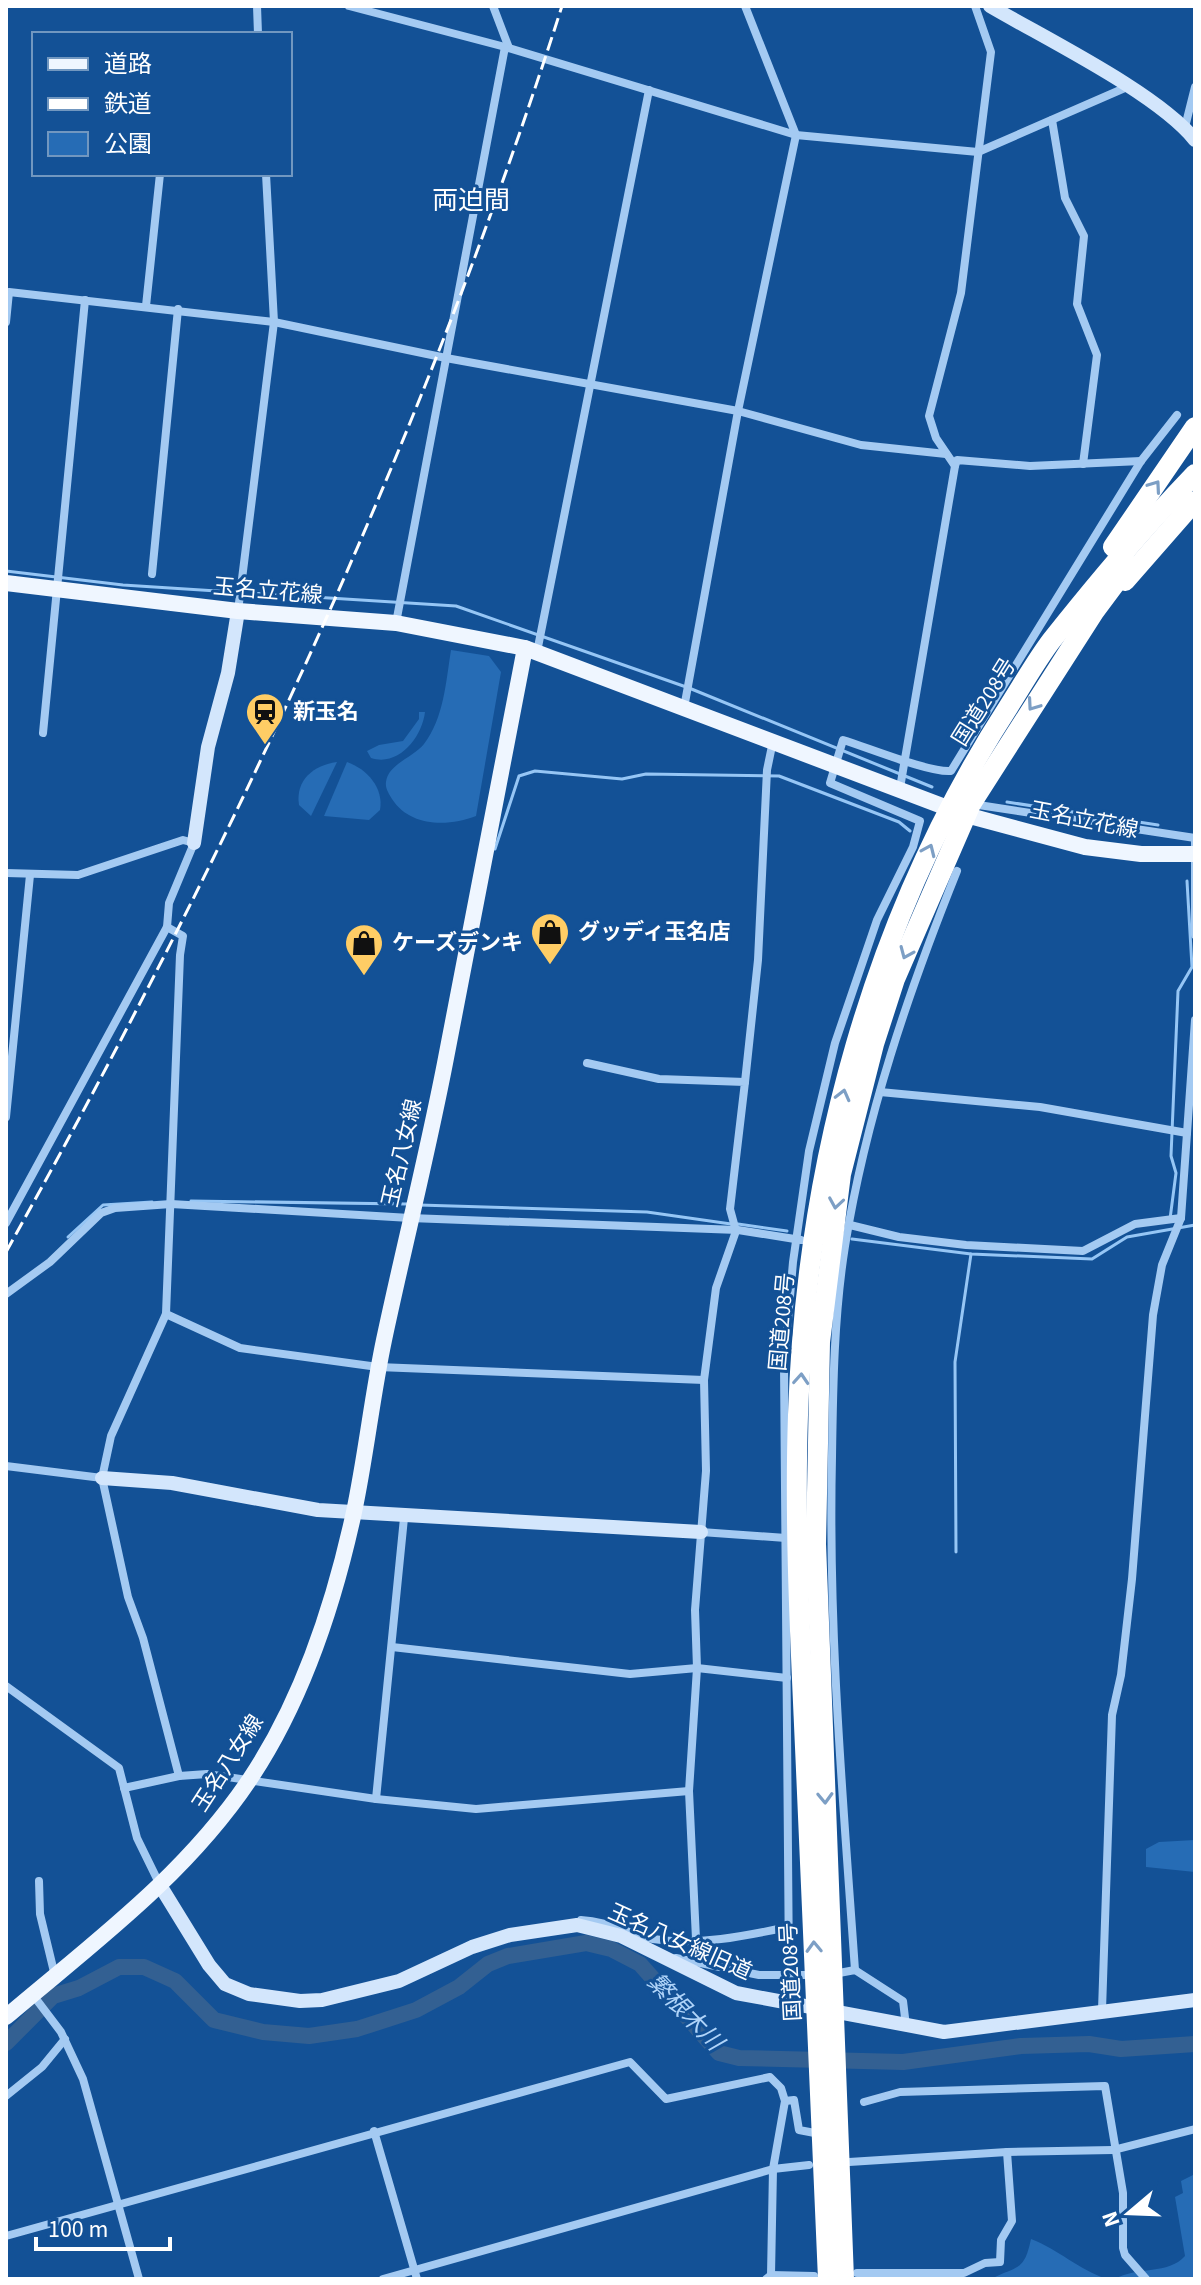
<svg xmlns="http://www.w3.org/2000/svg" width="1201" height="2285" font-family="'Source Sans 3','Noto Sans JP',sans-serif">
	<rect width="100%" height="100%" fill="#135196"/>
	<!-- green -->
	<g fill="#266cb5">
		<path d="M451 650 489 656 501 672 476 816C448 827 410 827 392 799 389 794 385 788 386 782 388 764 414 757 424 744 444 718 446 681 451 650Z"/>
		<path d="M419 712H425C422 737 399 767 371 758L367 751 379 745 403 741 419 719Z"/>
		<path d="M337 762 311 816 299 805C295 780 314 765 337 762Z"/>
		<path d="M347 762C367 769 384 788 380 810L369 820 324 816Z"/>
		<path d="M1195 1840V1872L1146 1867V1849L1159 1842Z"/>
		<path d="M1195 2174V2279H1115C1138 2266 1168 2275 1185 2256L1175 2197 1183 2193 1181 2181Z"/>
		<path d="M1031 2239C1058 2249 1079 2270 1107 2279H991C1018 2265 1024 2272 1031 2239Z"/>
	</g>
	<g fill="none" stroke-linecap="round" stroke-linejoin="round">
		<!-- stream -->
		<g stroke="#96c6f5" stroke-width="3">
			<path d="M6 571 123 585 456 606 689 688 932 787"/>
			<path d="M1007 802 1158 825"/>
			<path d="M495 849 519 776 535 771 622 779 646 774 779 776 899 822 910 831"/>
			<path d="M191 1201 407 1204"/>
			<path d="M419 1205 647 1212 731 1224"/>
			<path d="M1170 1219 1176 1173 1171 1156 1178 991 1192 967 1187 881"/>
			<path d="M738 1224 787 1231"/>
			<path d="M68 1237 103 1205 152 1202"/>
			<path d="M852 1239 971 1254 1092 1259 1127 1237 1195 1225"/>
			<path d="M956 1552 955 1362 971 1254"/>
		</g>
		<!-- river -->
		<path stroke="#336092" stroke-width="16" d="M6 2043 53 1996 79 1988 119 1967H144L175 1981 214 2020 263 2032 309 2036 357 2029 416 2010 459 1987 488 1964 508 1956 586 1943 611 1949 640 1964 719 2053 739 2058 903 2062 1021 2046 1089 2044 1121 2049 1195 2044"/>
		<!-- street -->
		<g stroke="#a4caf2" stroke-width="8">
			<path d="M257 6 258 34"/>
			<path d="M349 6 509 48 796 135 978 152 1127 87"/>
			<path d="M493 6 509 48"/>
			<path d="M1052 120 1065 198 1084 236 1077 304 1097 355 1083 464"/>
			<path d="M1185 127 1195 87"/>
			<path d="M146 306 160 174"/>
			<path d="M6 322 9 292 274 322 446 358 738 411 861 445 946 454"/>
			<path d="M955 466 957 460 1030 466 1141 461"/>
			<path d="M152 574 178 309"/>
			<path d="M238 611 274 322 266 174"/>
			<path d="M396 623 505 47"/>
			<path d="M537 652 649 90"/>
			<path d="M684 708 738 411 796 135 745 6"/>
			<path d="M43 733 85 300"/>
			<path d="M900 788 955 466 936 438 929 416 961 293 991 52 975 6"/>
			<path d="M972 804 1195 838"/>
			<path d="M1195 839V935"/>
			<path d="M6 873 78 875 183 840 194 843 169 903 167 927 6 1223"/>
			<path d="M167 927 183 936 180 955 166 1314 111 1436 102 1478 128 1597 143 1638 179 1776"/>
			<path d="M587 1063 659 1079 745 1082 730 1209 736 1231 716 1288 704 1380 706 1471 695 1610 697 1668 689 1791 696 1939"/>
			<path d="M745 1082 758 960 767 770 773 741"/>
			<path d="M880 1092 1040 1107 1187 1133"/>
			<path d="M6 1117 30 875"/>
			<path d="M850 1225 899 1237 966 1245 1083 1251 1135 1224 1181 1218"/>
			<path d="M6 1294 50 1262 101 1213 115 1208 171 1204 410 1218 738 1230 801 1240"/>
			<path d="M166 1314 240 1348 378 1367 704 1380"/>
			<path d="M6 1466 102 1478"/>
			<path d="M701 1532 786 1538"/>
			<path d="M392 1647 630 1674 697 1668 787 1678"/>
			<path d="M6 1686 119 1768 137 1838 159 1883"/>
			<path d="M124 1788 179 1776 207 1774 376 1799 476 1809 689 1791"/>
			<path d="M376 1799 404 1518"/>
			<path d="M39 1881 40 1914 55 1976"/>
			<path d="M581 1920C608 1921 628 1934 653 1939 697 1946 745 1936 788 1927"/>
			<path d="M676 1958 759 1975H806"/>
			<path d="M855 1970C843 1799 828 1629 832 1457 833 1387 834 1315 845 1246 866 1116 908 993 957 871"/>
			<path d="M839 1973 855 1970 903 2001 906 2026"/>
			<path d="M789 1974 784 1365 793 1262 809 1151 835 1043 877 920 913 847 920 821 830 783 843 740C869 748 930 773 951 771L1141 461 1177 415"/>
			<path d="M33 1995 61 2032 83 2079 139 2279"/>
			<path d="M1102 2010 1112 1715 1121 1675 1132 1579 1153 1315 1162 1265 1181 1218 1195 1020"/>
			<path d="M6 2096 42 2067 65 2039"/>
			<path d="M785 2101 794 2100 799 2130 820 2134"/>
			<path d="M864 2102 900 2092 1105 2086 1123 2193V2248L1125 2255 1146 2279"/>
			<path d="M374 2131 417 2279"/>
			<path d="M849 2162 1007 2152 1113 2150 1195 2129"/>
			<path d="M6 2236 630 2062 666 2099 770 2077 781 2088 785 2101 773 2169 771 2275"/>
			<path d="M857 2273H964L985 2263 1000 2262 1001 2240 1012 2221 1007 2152"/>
			<path d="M383 2279 773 2169 809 2165"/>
			<path d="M766 2279 771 2275 814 2276"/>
		</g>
		<!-- secondary -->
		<g stroke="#d3e6fc" stroke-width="14">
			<path d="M990 6C1046 39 1157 93 1195 140"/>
			<path d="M194 843 208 747 228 673 238 611"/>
			<path d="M102 1478 172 1483 318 1510 701 1532"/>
			<path d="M161 1887 209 1965 225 1984 249 1994 300 2001 322 2000 399 1981 472 1947 510 1935 577 1925 621 1936 736 1993 944 2032 1195 2000"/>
		</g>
		<!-- primary -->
		<g stroke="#eff6ff" stroke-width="16">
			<path d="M6 583 238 611 396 623 525 648 966 815 1085 847 1141 854H1195"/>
			<path d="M6 2017C93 1943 185 1876 250 1779 302 1701 334 1604 354 1512 366 1455 372 1397 384 1340 404 1246 428 1152 446 1058 473 922 498 785 525 648"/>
		</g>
		<!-- highway -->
		<g stroke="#fff" stroke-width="20">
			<path d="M1113 547 1195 427"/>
			<path d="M1125 581 1195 501"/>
			<path d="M828 2279C821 2109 813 1940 806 1770 801 1652 794 1534 798 1415 806 1165 873 916 1009 706 1023 684 1036 661 1051 641 1097 583 1144 527 1195 474"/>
			<path d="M844 2279 816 1544 820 1342 841 1174 874 1044 895 979 971 804 1094 612 1129 565"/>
		</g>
		<!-- rail -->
		<path stroke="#fff" stroke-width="3" stroke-dasharray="14 6" stroke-linecap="butt" d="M6 1252C228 854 423 441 562 6"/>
	</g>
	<!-- one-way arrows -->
	<defs><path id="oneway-chevron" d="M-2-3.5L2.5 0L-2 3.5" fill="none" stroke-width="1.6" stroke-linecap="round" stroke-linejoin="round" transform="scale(2)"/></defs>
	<g stroke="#7d9fc5">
		<use href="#oneway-chevron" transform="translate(1155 486) rotate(-55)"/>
		<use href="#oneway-chevron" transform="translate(1033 705) rotate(125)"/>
		<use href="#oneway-chevron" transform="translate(929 850) rotate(-66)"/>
		<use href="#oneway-chevron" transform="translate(906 953) rotate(113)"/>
		<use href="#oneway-chevron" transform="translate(843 1095) rotate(-76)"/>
		<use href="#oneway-chevron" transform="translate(836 1203) rotate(99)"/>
		<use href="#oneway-chevron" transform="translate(801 1379) rotate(-86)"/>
		<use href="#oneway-chevron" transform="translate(825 1798) rotate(88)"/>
		<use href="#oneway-chevron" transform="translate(814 1947) rotate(-92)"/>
	</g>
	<!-- icons -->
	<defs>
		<g id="station-pin" transform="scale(2)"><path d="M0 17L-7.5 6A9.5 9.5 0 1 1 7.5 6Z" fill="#ffcd65" stroke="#135196"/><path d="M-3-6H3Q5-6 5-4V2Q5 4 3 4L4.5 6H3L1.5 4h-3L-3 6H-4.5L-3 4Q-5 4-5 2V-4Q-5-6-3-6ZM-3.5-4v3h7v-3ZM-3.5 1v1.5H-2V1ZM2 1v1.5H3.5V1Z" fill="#111"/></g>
		<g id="shop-pin" transform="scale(2)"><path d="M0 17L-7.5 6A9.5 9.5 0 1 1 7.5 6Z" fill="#ffcd65" stroke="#135196"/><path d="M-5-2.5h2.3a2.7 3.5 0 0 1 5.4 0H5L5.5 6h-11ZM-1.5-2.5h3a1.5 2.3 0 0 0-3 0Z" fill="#111"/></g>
	</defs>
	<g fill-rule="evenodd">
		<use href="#station-pin" x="265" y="712"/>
		<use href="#shop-pin" x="550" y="932"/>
		<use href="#shop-pin" x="364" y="943"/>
	</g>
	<g text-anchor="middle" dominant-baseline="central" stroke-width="6" stroke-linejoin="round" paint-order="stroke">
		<!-- street labels -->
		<g font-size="22" fill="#fff" stroke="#135196">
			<text transform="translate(268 591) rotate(5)">玉名立花線</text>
			<text transform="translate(984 702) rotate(-58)">国道208号</text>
			<text transform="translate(1084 820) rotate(11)">玉名立花線</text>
			<text transform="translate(402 1153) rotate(-77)">玉名八女線</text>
			<text transform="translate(782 1322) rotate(-85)">国道208号</text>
			<text transform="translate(228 1763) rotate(-57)">玉名八女線</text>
			<text transform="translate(680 1942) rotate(24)">玉名八女線旧道</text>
			<text transform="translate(791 1972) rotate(-93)">国道208号</text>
		</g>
		<!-- poi labels -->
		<g font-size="22" font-weight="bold" fill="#fff" stroke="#135196" text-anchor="start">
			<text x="293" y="712">新玉名</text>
			<text x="578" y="932">グッディ玉名店</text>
			<text x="392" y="943">ケーズデンキ</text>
		</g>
		<!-- water labels -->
		<g font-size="24" font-style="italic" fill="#b0d4f9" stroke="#135196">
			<text transform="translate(685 2012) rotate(46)">繁根木川</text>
		</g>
		<!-- quarter labels -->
		<g font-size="26" fill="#fff" stroke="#135196">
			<text x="471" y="200">両迫間</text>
		</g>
	</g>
	<!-- border -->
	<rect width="1201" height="2285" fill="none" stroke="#ffffff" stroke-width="16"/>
	<!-- legend -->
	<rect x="32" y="32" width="260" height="144" fill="#135196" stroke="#7197c0" stroke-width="2"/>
	<rect x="48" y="58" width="40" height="12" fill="#eff6ff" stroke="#7197c0" stroke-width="2"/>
	<text x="104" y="72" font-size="24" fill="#ffffff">道路</text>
	<rect x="48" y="98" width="40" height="12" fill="#ffffff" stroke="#7197c0" stroke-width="2"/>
	<text x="104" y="112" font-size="24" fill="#ffffff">鉄道</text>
	<rect x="48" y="132" width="40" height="24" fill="#266cb5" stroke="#7197c0" stroke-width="2"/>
	<text x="104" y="152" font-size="24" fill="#ffffff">公園</text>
	<!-- north arrow -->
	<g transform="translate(1129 2213) rotate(251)" stroke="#135196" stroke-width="6" paint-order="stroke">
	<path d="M0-6L14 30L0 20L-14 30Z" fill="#ffffff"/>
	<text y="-12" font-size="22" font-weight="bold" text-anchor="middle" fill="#ffffff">N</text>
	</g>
	<!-- scale -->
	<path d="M36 2237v12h134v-12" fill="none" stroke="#ffffff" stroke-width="4"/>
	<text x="48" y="2237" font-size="24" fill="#ffffff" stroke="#135196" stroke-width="6" paint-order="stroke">100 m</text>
</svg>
